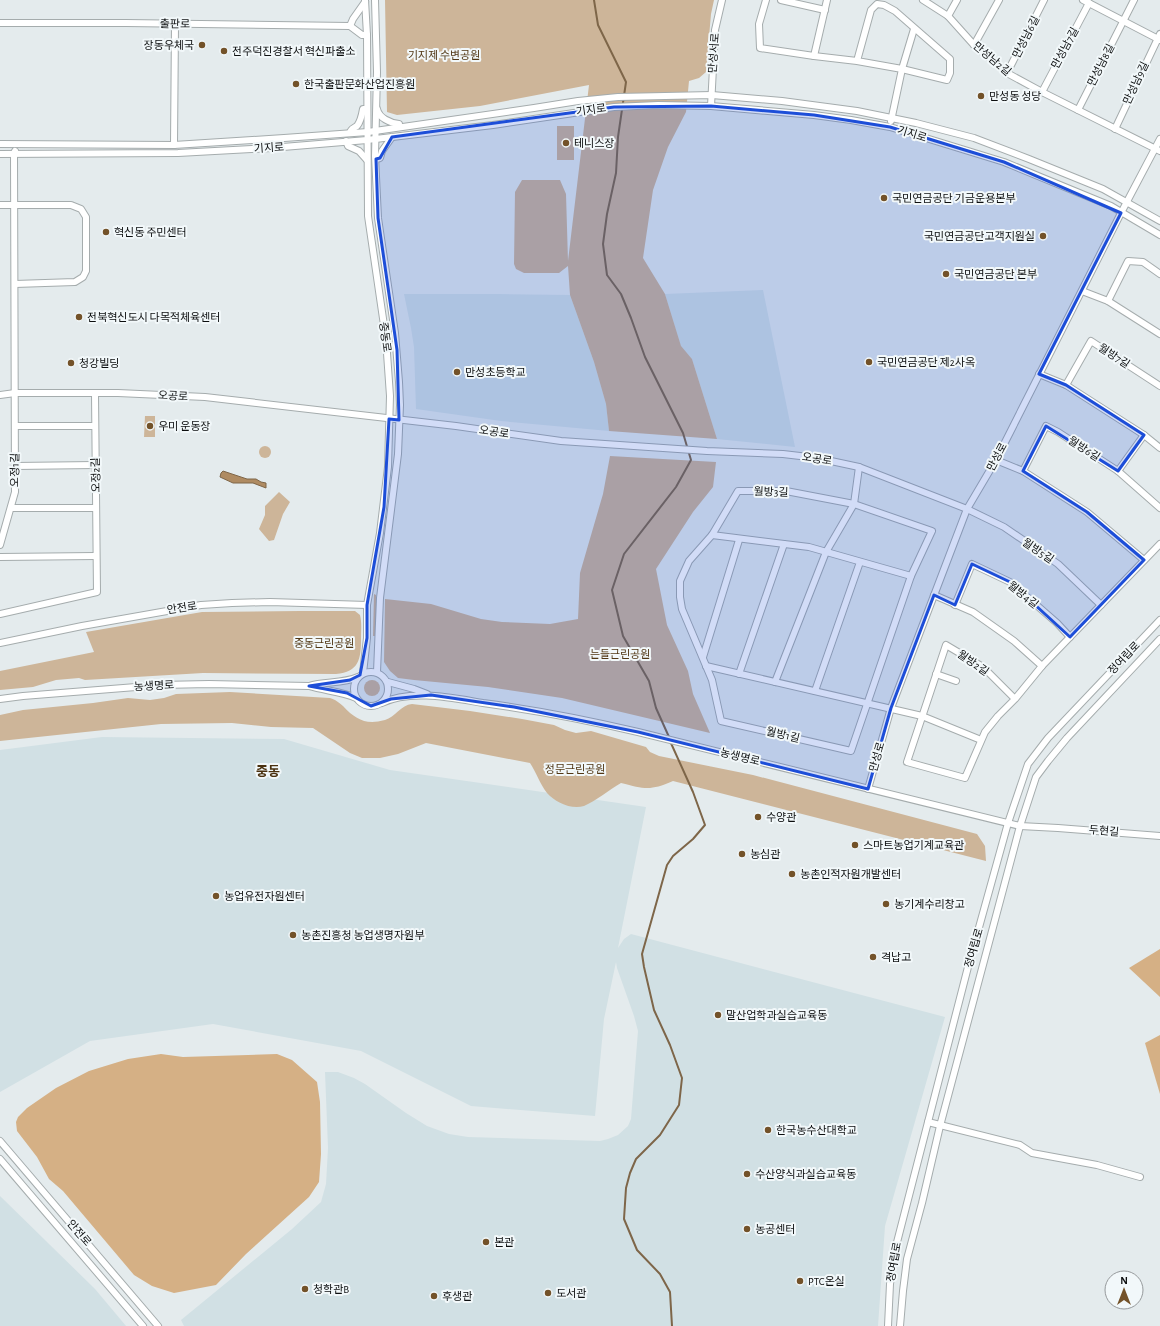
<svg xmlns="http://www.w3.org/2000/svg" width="1160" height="1326" font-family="'Alegreya Sans','Noto Sans KR',sans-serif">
	<rect width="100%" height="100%" fill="#e4ebed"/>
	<!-- built -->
	<g fill="#d1e0e4">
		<path d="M763 290 795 447 717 439 692 359 681 347 665 294Z"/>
		<path d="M404 294H499L570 295 594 362 606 404 609 431 501 421 416 409 414 347 411 328Z"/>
		<path d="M102 737 284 739 390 770 646 807 618 948 624 939 631 934 945 1017 885 1226 878 1326H184L181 1320 292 1229 321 1202 326 1184 328 1148 325 1072H338L354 1078 365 1084 406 1113 427 1126 449 1134 468 1137 600 1141 608 1139 618 1135 628 1126 631 1119 638 1031 634 1016 617 968 616 962 604 1019 595 1116 471 1106 361 1051 213 1024 90 1041 0 1092V750Z"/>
		<path d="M0 1196 95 1289 126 1326H0Z"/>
	</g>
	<!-- green -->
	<g fill="#cdb599">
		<path d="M385 0H714L711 14 706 72 699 78 689 81 686 112 668 147 653 190 643 258 665 294 681 346 692 359 717 439 609 431 606 404 594 362 570 295 568 266 559 273H524L516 269 514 264 515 192 522 180H560L566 194 568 261 589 85 480 106 397 115 387 112Z"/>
		<rect x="557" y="126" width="17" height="34"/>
		<path d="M145 416H155V437H144Z"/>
		<circle cx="265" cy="452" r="6"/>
		<path d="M610 456 716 462 713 487 693 512 656 569 667 625 688 671 693 694 710 733 562 698 488 687 414 680 398 678 390 671 384 662 385 599 431 604 481 619 502 622 550 624 578 619 580 573 603 494Z"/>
		<path d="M279 492 290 502 283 514 274 540 269 541 259 529 265 515V506Z"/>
		<path d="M374 594 376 595V636H373Z"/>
		<path d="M300 611H355L360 615C362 623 361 631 361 639 361 659 359 672 336 674L203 673 85 680 79 678 56 680 33 687 0 690V671L94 652 86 632 202 612Z"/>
		<circle cx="372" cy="688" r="8"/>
		<path d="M230 692 330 698C336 700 338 702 343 706 356 720 366 725 385 720 395 717 401 705 412 704L470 711 522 719 554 725 565 730 576 733 591 731 646 747 650 752 659 756 753 775 977 834 985 846 986 861 673 781C650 791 645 789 621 783 609 790 596 801 584 806 571 810 555 802 547 793 540 784 536 772 530 763L426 743 398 754 380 758H362L350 753 313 728 271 727 232 723 161 724 0 741V715L23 710 93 703 128 698 150 700 164 698 176 694Z"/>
	</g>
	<!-- forest -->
	<g fill="#d5b085">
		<path d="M1160 949V997L1129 968Z"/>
		<path d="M1160 1035V1094L1145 1043Z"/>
		<path d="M161 1054 183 1057 277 1054 292 1060 317 1082 320 1102 321 1154 319 1182 309 1197 246 1254 216 1285 174 1293 152 1286 134 1275 63 1191 49 1179 37 1157 17 1131 16 1122 18 1117 27 1108 56 1088 89 1071 128 1059Z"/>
	</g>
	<!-- water -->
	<path fill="#af8b62" stroke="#7e6649" d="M223 471 247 479H256L261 482 266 483V488L253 483H233L220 477 221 473Z"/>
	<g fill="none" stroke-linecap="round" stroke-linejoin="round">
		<!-- stream -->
		<g stroke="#7e6649" stroke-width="2">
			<path d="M594 0 598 25 626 82 618 137 616 173 607 214 603 244 607 275 621 294 631 318 645 357 683 433 691 460 676 487 624 554 612 590 623 636 649 681 656 708 669 737"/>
			<path d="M670 741 693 792 705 825 693 839 673 856 667 865 642 954 644 967 654 1010 670 1045 682 1078 679 1105 660 1135 636 1159 630 1173 626 1188 624 1219 637 1250 660 1274 670 1292 672 1326"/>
		</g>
		<!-- minor casing -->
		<g stroke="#a5acad" stroke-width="8">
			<g id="minor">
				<path d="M375 0 377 72 375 156 378 218 395 333 399 382 400 405 398 454 380 598 377 672"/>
				<path d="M766 0 759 24 760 48 814 56 857 61 902 69 947 80 950 73V59L895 11 884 5 877 4 871 10 857 61"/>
				<path d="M781 0 825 10"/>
				<path d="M923 0 948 16 974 45 1007 73 1042 92 1160 151"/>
				<path d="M1083 0 1160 40"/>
				<path d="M948 16 957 0"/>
				<path d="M0 23H126L350 26 362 35H367"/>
				<path d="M350 26 353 19 365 2"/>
				<path d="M974 45 999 0"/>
				<path d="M814 56 827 0"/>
				<path d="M1007 73 1044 0"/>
				<path d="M1042 92 1089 3"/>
				<path d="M711 106 715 30 722 0"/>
				<path d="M377 109C379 118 390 123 399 124V127"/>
				<path d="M1078 110 1134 0"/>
				<path d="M891 121 902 69 914 29"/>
				<path d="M1115 129 1160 34"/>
				<path d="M350 133C351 128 353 129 357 126 361 121 362 115 363 109H367"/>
				<path d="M346 141 348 146 359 151 367 160"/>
				<path d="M0 144 174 145 284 138 368 132 534 108 578 101 618 97 712 95 782 101 857 111 916 123 974 138 1029 159 1103 189 1160 221"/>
				<path d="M174 145 175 24"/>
				<path d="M0 154 178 153 271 148 367 140 493 125 614 107 658 105 711 106 814 115 851 120 890 127 1004 162 1111 206 1160 235"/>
				<path d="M376 159 380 158 382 151 392 137"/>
				<path d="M0 205H71L81 209 86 217V271L83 277 75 282 15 284"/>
				<path d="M1082 291 1108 301 1160 334"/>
				<path d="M1108 301 1128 261 1143 262 1160 274"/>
				<path d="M1039 374 1066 385 1144 435 1160 448"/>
				<path d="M1066 385 1091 341 1160 386"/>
				<path d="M0 395 15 393H118L205 397 456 426 561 441 707 451 783 454 817 458 859 467 967 509 1004 527 1058 564 1101 605"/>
				<path d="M15 426H95"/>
				<path d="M996 460 1023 471 1087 512 1144 560"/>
				<path d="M15 466 95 465"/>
				<path d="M1023 471 1046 426 1058 432 1118 471 1160 508"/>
				<path d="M1118 471 1144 435"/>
				<path d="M738 491H786L854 504 932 531 911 576 851 751 721 721 712 680 682 609 680 597V581L689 561 712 535Z"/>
				<path d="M11 508H96"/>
				<path d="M712 535 809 547 911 576"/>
				<path d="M0 545 15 492 14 153 15 151"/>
				<path d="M0 557 96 556"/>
				<path d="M934 595 973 612 1014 641 1042 666"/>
				<path d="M955 605 972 564 1010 582 1057 623 1070 637"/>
				<path d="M0 614 97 592 95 394"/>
				<path d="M0 643 82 626 201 605 232 603 270 602 367 605"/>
				<path d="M703 657 739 540"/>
				<path d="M706 666 922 716 981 740"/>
				<circle cx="371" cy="689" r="17"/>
				<path d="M363 673 367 638V605L380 533 388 467 390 396 386 339 368 216 367 35 365 0"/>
				<path d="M739 674 784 544"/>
				<path d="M936 674 956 681"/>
				<path d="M388 682 414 689 427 694"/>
				<path d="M775 682 826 552 854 504 859 467"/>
				<path d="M309 686C325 691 341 691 356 698"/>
				<path d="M815 691 860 562"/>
				<path d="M0 699 23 696 161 685 209 684 309 686C325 681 342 684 358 677"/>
				<path d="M1015 699 983 667 946 645 907 762 965 778 985 732 998 716 1015 699 1042 666 1160 544"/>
				<path d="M382 703C411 689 452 698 483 703 535 710 587 720 638 732L1020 826 1058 828 1160 836"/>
				<path d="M868 789 891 708 967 509 996 460 1121 213 1160 139"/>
				<path d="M928 1122 1020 1145 1032 1153 1097 1165 1140 1177"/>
				<path d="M0 1141 158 1326"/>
				<path d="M0 1159 143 1326"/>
				<path d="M888 1326 890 1284 895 1250 968 967 1008 823 1028 764 1048 738 1160 620"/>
				<path d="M900 1326 903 1291 907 1259 922 1203 940 1126 1020 826 1036 777 1048 761 1067 738 1160 639"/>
			</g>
		</g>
		<!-- minor -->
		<use href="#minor" stroke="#fff" stroke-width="6"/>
	</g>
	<!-- marked area -->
	<path fill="#1d4ed8" fill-opacity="0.2" stroke="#1d4ed8" stroke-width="3" stroke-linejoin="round" d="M711 106 814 115 890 127 1004 162 1121 213 1039 374 1066 385 1144 435 1118 471 1046 426 1023 471 1087 512 1144 560 1070 637 1010 582 972 564 955 605 934 595 891 708 868 789 638 732 514 707 431 695 391 699 371 706 347 693 309 686 350 680 360 675 367 638V605L384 507 389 419 399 420 397 350 378 218 376 159 380 158 392 137 614 107Z"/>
	<!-- markers -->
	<g fill="#735229" stroke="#f2f8fa" stroke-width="1.5">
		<circle cx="202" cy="45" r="4"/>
		<circle cx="224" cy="51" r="4"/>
		<circle cx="296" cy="84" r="4"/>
		<circle cx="981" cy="96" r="4"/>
		<circle cx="566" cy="143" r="4"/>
		<circle cx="884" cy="198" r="4"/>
		<circle cx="106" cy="232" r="4"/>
		<circle cx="1043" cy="236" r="4"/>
		<circle cx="946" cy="274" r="4"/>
		<circle cx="79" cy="317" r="4"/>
		<circle cx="869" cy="362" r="4"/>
		<circle cx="71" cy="363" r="4"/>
		<circle cx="457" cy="372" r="4"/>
		<circle cx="150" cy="426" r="4"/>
		<circle cx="758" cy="817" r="4"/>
		<circle cx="855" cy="845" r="4"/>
		<circle cx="742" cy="854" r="4"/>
		<circle cx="792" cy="874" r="4"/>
		<circle cx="216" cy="896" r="4"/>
		<circle cx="886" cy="904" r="4"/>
		<circle cx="293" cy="935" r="4"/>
		<circle cx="873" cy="957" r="4"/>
		<circle cx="718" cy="1015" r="4"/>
		<circle cx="768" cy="1130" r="4"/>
		<circle cx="747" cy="1174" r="4"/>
		<circle cx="747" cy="1229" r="4"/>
		<circle cx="486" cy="1242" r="4"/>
		<circle cx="800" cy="1281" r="4"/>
		<circle cx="305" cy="1289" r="4"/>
		<circle cx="548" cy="1293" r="4"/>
		<circle cx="434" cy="1296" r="4"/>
	</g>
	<g text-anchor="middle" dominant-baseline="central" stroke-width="4" stroke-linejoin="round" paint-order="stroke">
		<!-- street labels -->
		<g font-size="11" fill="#0c0e0f" stroke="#f2f8fa">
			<text transform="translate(175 24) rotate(1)">출판로</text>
			<text transform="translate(1026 37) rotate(-63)">만성남6길</text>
			<text transform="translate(1065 48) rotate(-62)">만성남7길</text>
			<text transform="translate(714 53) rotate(-86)">만성서로</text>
			<text transform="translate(992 59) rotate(40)">만성남2길</text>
			<text transform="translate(1101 65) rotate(-63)">만성남8길</text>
			<text transform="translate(1136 83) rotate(-65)">만성남9길</text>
			<text transform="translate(591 110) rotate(-8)">기지로</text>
			<text transform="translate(912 134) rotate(17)">기지로</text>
			<text transform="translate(269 148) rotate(-4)">기지로</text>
			<text transform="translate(385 337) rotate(82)">중동로</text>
			<text transform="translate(1114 356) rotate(33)">월방7길</text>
			<text transform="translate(173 396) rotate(3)">오공로</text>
			<text transform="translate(494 432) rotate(8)">오공로</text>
			<text transform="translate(1084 449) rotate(33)">월방6길</text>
			<text transform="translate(997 457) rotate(-62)">만성로</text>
			<text transform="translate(817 459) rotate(9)">오공로</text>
			<text transform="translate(15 470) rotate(-89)">오정1길</text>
			<text transform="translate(96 475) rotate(-91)">오정2길</text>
			<text transform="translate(771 492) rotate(2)">월방3길</text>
			<text transform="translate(1038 551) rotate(34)">월방5길</text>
			<text transform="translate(1023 595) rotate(39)">월방4길</text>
			<text transform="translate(182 608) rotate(-9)">안전로</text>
			<text transform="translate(1124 658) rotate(-46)">정여립로</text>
			<text transform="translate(973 663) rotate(35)">월방2길</text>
			<text transform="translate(154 686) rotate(-3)">농생명로</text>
			<text transform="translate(783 735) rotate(13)">월방1길</text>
			<text transform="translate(740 757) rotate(14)">농생명로</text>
			<text transform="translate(877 757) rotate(-74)">만성로</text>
			<text transform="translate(1104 831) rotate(5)">두현길</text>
			<text transform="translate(974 948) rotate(-74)">정여립로</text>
			<text transform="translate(79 1233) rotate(49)">안전로</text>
			<text transform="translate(894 1262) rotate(-80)">정여립로</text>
		</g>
		<!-- poi labels -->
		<g font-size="11" fill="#0c0e0f" stroke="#f2f8fa" text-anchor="start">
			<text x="194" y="45" text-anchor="end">장동우체국</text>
			<text x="232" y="51">전주덕진경찰서 혁신파출소</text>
			<text x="304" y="84">한국출판문화산업진흥원</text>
			<text x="989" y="96">만성동 성당</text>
			<text x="574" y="143">테니스장</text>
			<text x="892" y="198">국민연금공단 기금운용본부</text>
			<text x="114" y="232">혁신동 주민센터</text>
			<text x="1035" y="236" text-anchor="end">국민연금공단고객지원실</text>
			<text x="954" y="274">국민연금공단 본부</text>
			<text x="87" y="317">전북혁신도시 다목적체육센터</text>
			<text x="877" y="362">국민연금공단 제2사옥</text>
			<text x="79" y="363">청강빌딩</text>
			<text x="465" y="372">만성초등학교</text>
			<text x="158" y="426">우미 운동장</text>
			<text x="766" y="817">수양관</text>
			<text x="863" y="845">스마트농업기계교육관</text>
			<text x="750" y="854">농심관</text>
			<text x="800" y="874">농촌인적자원개발센터</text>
			<text x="224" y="896">농업유전자원센터</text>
			<text x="894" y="904">농기계수리창고</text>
			<text x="301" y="935">농촌진흥청 농업생명자원부</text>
			<text x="881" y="957">격납고</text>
			<text x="726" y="1015">말산업학과실습교육동</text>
			<text x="776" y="1130">한국농수산대학교</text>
			<text x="755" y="1174">수산양식과실습교육동</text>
			<text x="755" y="1229">농공센터</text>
			<text x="494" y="1242">본관</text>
			<text x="808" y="1281">PTC온실</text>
			<text x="313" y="1289">청학관B</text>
			<text x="556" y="1293">도서관</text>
			<text x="442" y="1296">후생관</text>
		</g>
		<!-- park labels -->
		<g font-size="11" fill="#513715" stroke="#f2f8fa">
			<text x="444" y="55">기지제 수변공원</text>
			<text x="324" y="643">중동근린공원</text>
			<text x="620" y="654">는들근린공원</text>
			<text x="575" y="769">정문근린공원</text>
		</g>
		<!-- quarter labels -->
		<g font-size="13" font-weight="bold" fill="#4a310f" stroke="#f2f8fa">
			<text x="268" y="772">중동</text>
		</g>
	</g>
	<!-- north arrow -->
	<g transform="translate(1124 1290)"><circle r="19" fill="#f2f8fa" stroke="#969a9c"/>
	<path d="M0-3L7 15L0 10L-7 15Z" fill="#735229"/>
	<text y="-6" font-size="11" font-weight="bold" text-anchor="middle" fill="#0c0e0f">N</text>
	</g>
</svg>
